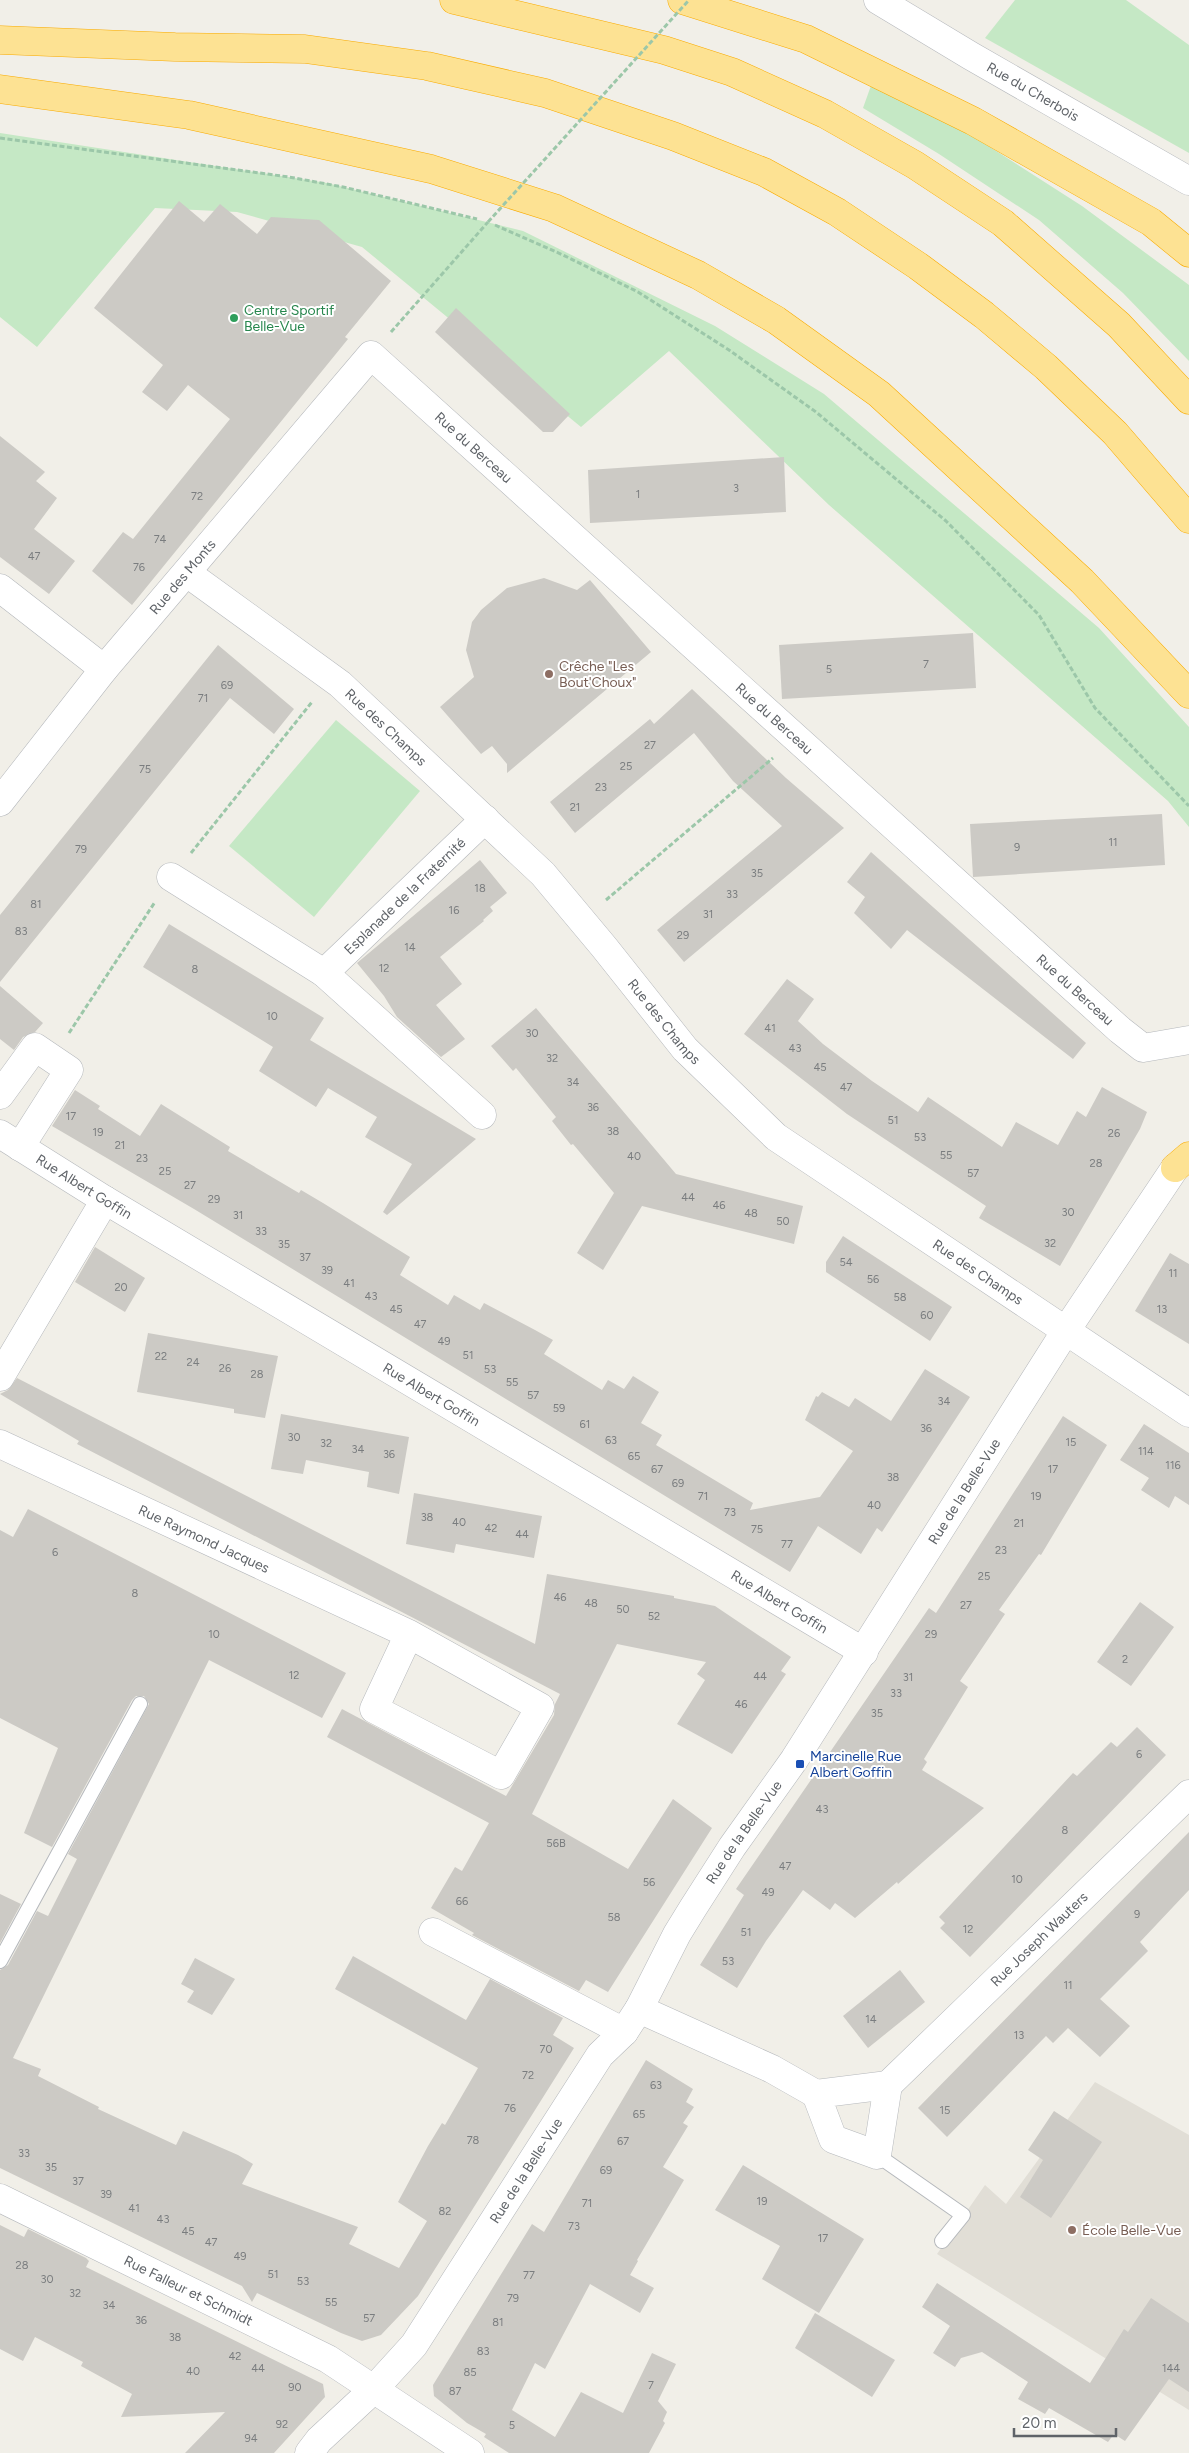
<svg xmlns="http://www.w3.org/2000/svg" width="1189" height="2453" font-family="Figtree,sans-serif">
	<rect width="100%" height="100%" fill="#f1efe8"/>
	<!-- education -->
	<path fill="#e1ded6" d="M1095 2082 1189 2135V2410L937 2254 985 2185 1006 2204Z"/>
	<!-- green -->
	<g fill="#c5e8c5">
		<path d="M1015 0H1126L1189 45V153L985 38Z"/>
		<path d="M873 80 965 131 1082 206 1189 285V361L1123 293 1039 220 939 154 863 108Z"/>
		<path d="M0 133 327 183 523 231 715 326 824 394 1099 628 1189 727V827L1168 801 829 505 669 351 581 427 362 247 237 212 155 208 37 347 0 317Z"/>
		<path d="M336 720 420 791 314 917 229 846Z"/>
	</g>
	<!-- building -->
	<g fill="#cccac5">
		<path d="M179 201 204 222 220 204 257 234 271 217 319 220 391 281 345 337 348 339 132 605 92 571 123 532 133 539 230 419 188 385 167 411 142 392 163 365 94 308Z"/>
		<path d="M456 308 570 414 553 432H543L435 332Z"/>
		<path d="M0 436 45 472 36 481 57 498 34 529 75 561 49 594 0 557Z"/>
		<path d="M784 457 786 512 590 523 588 470Z"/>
		<path d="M544 578 577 590 590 580 651 652 507 773V764L492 746 481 754 440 707 474 677 466 650 472 622 481 610 507 588Z"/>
		<path d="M973 633 976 688 782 699 779 645Z"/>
		<path d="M218 645 294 709 274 734 230 698 0 982V915Z"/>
		<path d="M692 689 786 778 844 828 684 962 657 930 782 826 733 781 694 733 575 833 550 802 650 719 654 724Z"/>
		<path d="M1162 814 1165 865 973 877 970 824Z"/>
		<path d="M871 852 1086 1043 1073 1059 907 930 891 949 854 913 865 897 847 882Z"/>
		<path d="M480 860 507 893 490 907 493 911 483 920 484 921 440 957 462 984 436 1005 465 1039 441 1057 397 1017 384 996 357 963Z"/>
		<path d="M169 924 324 1018 310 1040 476 1139 387 1215 383 1212 412 1164 365 1137 377 1117 328 1088 316 1107 259 1071 273 1047 143 967Z"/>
		<path d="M787 979 814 999 798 1021 823 1044 872 1081 918 1112 928 1097 1002 1147 1016 1122 1058 1145 1077 1111 1086 1117 1102 1087 1147 1112 1140 1129 1060 1266 979 1218 986 1206 847 1114 744 1034Z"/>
		<path d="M0 986 43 1023 35 1032 23 1037 14 1050 0 1039Z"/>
		<path d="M536 1008 676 1174 803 1206 794 1244 642 1206 603 1270 577 1253 614 1193 573 1144 571 1145 552 1121 556 1117 516 1068 513 1071 491 1046Z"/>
		<path d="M75 1090 100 1106 98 1109 140 1136 161 1104 230 1147 228 1151 299 1193 301 1190 323 1203 410 1257 400 1275 448 1305 454 1295 480 1310 484 1303 535 1330 553 1340 544 1354 602 1390 608 1380 624 1389 633 1376 659 1392 641 1423 662 1435 656 1445 753 1503 750 1510 820 1497 853 1451 805 1420 816 1396 818 1397 822 1392 849 1407 855 1398 891 1421 925 1369 970 1397 882 1532 877 1528 861 1554 818 1526 790 1572 194 1209 52 1126Z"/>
		<path d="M843 1236 952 1307 930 1341 826 1272V1262Z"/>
		<path d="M95 1247 145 1278 125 1312 75 1282Z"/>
		<path d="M1170 1253 1189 1264V1344L1135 1311Z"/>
		<path d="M148 1333 278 1356 265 1418 234 1413V1409L137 1392Z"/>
		<path d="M17 1378 535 1644 547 1574 674 1596V1598L715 1606 791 1657 781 1671 786 1674 732 1754 677 1724 705 1680 697 1674 706 1662 617 1644 532 1814 628 1869 673 1799 712 1828 608 1992 586 1980 579 1991 472 1935 474 1933 431 1908 455 1867 462 1871 489 1823 327 1737 342 1709 506 1796 554 1715 555 1704 560 1694 77 1444 79 1441 0 1394 8 1390Z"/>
		<path d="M281 1414 409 1437 399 1494 367 1487 369 1472 306 1460 303 1474 271 1469Z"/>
		<path d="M1063 1416 1107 1445 1041 1555 1039 1554 999 1610 1005 1614 960 1681 968 1687 924 1759 927 1762 922 1770 984 1808 898 1884 897 1882 855 1918 835 1903 830 1910 803 1890 766 1941 737 1988 700 1965 744 1895 736 1889 929 1608 936 1613Z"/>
		<path d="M1144 1424 1189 1453V1505L1175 1496 1169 1508 1141 1490 1149 1478 1120 1460Z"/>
		<path d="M414 1493 542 1516 534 1558 456 1544 454 1553 406 1544Z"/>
		<path d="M28 1509 346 1673 322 1718 209 1660 13 2058 41 2069 38 2076 99 2107 98 2109 176 2145 183 2131 238 2155 253 2164 242 2184 358 2227 349 2244 399 2268 427 2221 398 2202 428 2146 442 2123 445 2125 478 2068 335 1989 353 1956 466 2020 490 1979 563 2018 553 2035 574 2048 418 2296 381 2335 362 2341 341 2333 257 2293 252 2302 242 2286 0 2168V1970L8 1965 37 1911 48 1916 77 1859 68 1854 149 1704 144 1696H136L132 1700 52 1847 24 1833 58 1748 0 1718V1530L13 1537Z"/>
		<path d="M1140 1602 1174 1627 1131 1686 1097 1662Z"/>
		<path d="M1137 1727 1166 1755 970 1957 940 1928 945 1923 939 1917 1073 1773 1077 1776 1111 1742 1117 1747Z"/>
		<path d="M1189 1832V1890L1140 1942 1148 1951 1100 1999 1130 2026 1100 2057 1068 2028 1053 2043 1046 2036 947 2137 918 2108Z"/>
		<path d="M0 1894 21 1904 0 1943Z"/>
		<path d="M195 1958 235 1979 212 2015 187 2002 194 1991 181 1984Z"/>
		<path d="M900 1970 925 2002 868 2048 843 2016Z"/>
		<path d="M646 2060 693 2089 686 2102 694 2107 683 2123 688 2126 663 2167 684 2180 637 2260 638 2261 630 2275 654 2288 640 2313 590 2284 545 2369 535 2363 512 2410 555 2437 581 2392 623 2413 652 2353 676 2364 658 2401 667 2412 663 2421 665 2423 649 2453H509L484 2437 486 2434 467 2423 434 2396 433 2385 532 2224 544 2232Z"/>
		<path d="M1054 2111 1102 2142 1051 2218 1020 2197 1043 2160 1028 2150Z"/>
		<path d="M743 2165 864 2239 819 2313 762 2279 780 2246 715 2210Z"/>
		<path d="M0 2225 24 2237 28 2229 86 2258 89 2261 86 2267 323 2384 325 2397 274 2453H185L225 2412 121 2417 132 2394 81 2366 83 2362 35 2337 23 2361 0 2349Z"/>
		<path d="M937 2283 1090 2383 1124 2329 1128 2332 1151 2298 1189 2323V2392L1169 2379 1125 2441 1114 2434 1108 2442 1049 2408 1045 2414 1018 2399 1028 2382 982 2352 961 2358 955 2367 933 2353 950 2326 922 2307Z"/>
		<path d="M815 2313 895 2360 872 2397 795 2348Z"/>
	</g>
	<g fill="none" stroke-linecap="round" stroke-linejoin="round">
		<!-- service casing -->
		<g stroke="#b5b8bc" stroke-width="16">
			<g id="service">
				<path d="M0 1961 140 1704"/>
				<path d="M877 2155 963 2215 942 2241"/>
			</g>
		</g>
		<!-- minor casing -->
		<g stroke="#b5b8bc" stroke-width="29">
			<g id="minor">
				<path id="s1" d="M878 0 971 56 1189 181"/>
				<path id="s2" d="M187 573 340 684 543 874 604 947 685 1049 776 1137 1189 1413"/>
				<path d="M0 588 104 669"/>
				<path id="s3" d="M0 802 104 669 371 355 1120 1030 1143 1048 1189 1040"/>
				<path d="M171 877 324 973"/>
				<path d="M0 1095 35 1047 69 1070 20 1147"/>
				<path id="s4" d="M482 1115 324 973 485 819"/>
				<path id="s5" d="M0 1134 105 1200 864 1652"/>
				<path d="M0 1377 105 1200"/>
				<path id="s6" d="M0 1444 409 1634 540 1707 501 1775 374 1709 409 1634"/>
				<path d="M433 1932 624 2032"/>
				<path d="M639 2009 772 2069 816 2094"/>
				<path id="s7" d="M888 2085 1189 1794"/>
				<path d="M888 2085 877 2155 833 2139 816 2094Z"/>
				<path id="s8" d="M0 2198 328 2359 470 2453"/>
			</g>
		</g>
		<!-- tertiary casing -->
		<g stroke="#b5b8bc" stroke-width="29">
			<g id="tertiary">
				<path id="s9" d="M309 2453 319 2440 374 2389 414 2345 600 2055 624 2032 639 2009 677 1934 693 1908 732 1847 794 1760 1065 1332 1175 1168"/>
			</g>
		</g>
		<!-- motorway casing -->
		<g stroke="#f9ab00" stroke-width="29">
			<g id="motorway">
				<path d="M454 0 664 50 732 72 825 114 915 165 1003 223 1119 325 1189 400"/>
				<path d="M682 0 806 39 973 121 1151 222 1189 253"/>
				<path d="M0 40 175 47 305 49 427 66 545 93 673 136 764 172 837 212 918 266 984 315 1046 367 1115 433 1189 519"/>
				<path d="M0 89 189 115 431 169 554 208 698 275 776 320 879 394 1082 581 1189 694"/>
				<path d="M1175 1168 1189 1156"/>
			</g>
		</g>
		<!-- path -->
		<g stroke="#9cc7a9" stroke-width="3" stroke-dasharray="5 2.5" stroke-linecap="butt">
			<path d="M0 138 289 177 343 187 477 219"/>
			<path d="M495 225 563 255 638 292 729 350 816 412 946 521 1039 615 1095 708 1189 806"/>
			<path d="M391 332 488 222"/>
			<path d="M191 853 312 702"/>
			<path d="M606 900 773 758"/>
			<path d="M69 1033 155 902"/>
		</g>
		<!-- service -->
		<use href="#service" stroke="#fff" stroke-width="14"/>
		<!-- minor -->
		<use href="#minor" stroke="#fff" stroke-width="28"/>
		<!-- tertiary -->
		<use href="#tertiary" stroke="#fff" stroke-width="28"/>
		<!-- motorway -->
		<use href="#motorway" stroke="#fde293" stroke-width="28"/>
		<!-- path-bridge -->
		<path stroke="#9cc7a9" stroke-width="3" stroke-dasharray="5 2.5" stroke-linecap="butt" d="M488 222 689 0"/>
	</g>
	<!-- markers -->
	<circle fill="#2e9e5b" stroke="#fff" stroke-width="2" cx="234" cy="318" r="5"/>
	<g fill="#8d6e63" stroke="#fff" stroke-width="2">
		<circle cx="549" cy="674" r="5"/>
		<circle cx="1072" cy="2230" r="5"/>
	</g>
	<rect fill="#1a4fb4" stroke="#fff" stroke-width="2" x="795" y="1759" width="10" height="10" rx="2.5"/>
	<g text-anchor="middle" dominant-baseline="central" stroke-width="4" stroke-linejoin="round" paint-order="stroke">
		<!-- number labels -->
		<g font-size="11" fill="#7a7d7f">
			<text x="736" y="488">3</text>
			<text x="638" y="494">1</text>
			<text x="197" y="496">72</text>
			<text x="160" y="539">74</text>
			<text x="34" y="556">47</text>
			<text x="139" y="567">76</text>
			<text x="926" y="664">7</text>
			<text x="829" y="669">5</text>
			<text x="227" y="685">69</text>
			<text x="203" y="698">71</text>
			<text x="650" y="745">27</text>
			<text x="626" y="766">25</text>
			<text x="145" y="769">75</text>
			<text x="601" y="787">23</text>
			<text x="575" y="807">21</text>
			<text x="1113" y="842">11</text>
			<text x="1017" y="847">9</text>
			<text x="81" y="849">79</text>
			<text x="757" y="873">35</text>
			<text x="480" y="888">18</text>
			<text x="732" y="894">33</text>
			<text x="36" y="904">81</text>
			<text x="454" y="910">16</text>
			<text x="708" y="914">31</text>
			<text x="21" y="931">83</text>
			<text x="683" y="935">29</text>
			<text x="410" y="947">14</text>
			<text x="384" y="968">12</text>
			<text x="195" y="969">8</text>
			<text x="272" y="1016">10</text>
			<text x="770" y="1028">41</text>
			<text x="532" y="1033">30</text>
			<text x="795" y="1048">43</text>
			<text x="552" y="1058">32</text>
			<text x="820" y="1067">45</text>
			<text x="573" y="1082">34</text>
			<text x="846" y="1087">47</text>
			<text x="593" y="1107">36</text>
			<text x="71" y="1116">17</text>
			<text x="893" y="1120">51</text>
			<text x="613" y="1131">38</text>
			<text x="98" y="1132">19</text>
			<text x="1114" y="1133">26</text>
			<text x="920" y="1137">53</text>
			<text x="120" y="1145">21</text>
			<text x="946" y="1155">55</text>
			<text x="634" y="1156">40</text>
			<text x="142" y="1158">23</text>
			<text x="1096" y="1163">28</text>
			<text x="165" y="1171">25</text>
			<text x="973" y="1173">57</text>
			<text x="190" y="1185">27</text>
			<text x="688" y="1197">44</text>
			<text x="214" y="1199">29</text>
			<text x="719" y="1205">46</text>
			<text x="1068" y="1212">30</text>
			<text x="751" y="1213">48</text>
			<text x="238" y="1215">31</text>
			<text x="783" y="1221">50</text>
			<text x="261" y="1231">33</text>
			<text x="1050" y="1243">32</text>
			<text x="284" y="1244">35</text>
			<text x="305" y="1257">37</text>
			<text x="846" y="1262">54</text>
			<text x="327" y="1270">39</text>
			<text x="1173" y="1273">11</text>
			<text x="873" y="1279">56</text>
			<text x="349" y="1283">41</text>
			<text x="121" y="1287">20</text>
			<text x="371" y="1296">43</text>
			<text x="900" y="1297">58</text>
			<text x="396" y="1309">45</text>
			<text x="1162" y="1309">13</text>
			<text x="927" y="1315">60</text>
			<text x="420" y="1324">47</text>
			<text x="444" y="1341">49</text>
			<text x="468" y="1355">51</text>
			<text x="161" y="1356">22</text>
			<text x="193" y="1362">24</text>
			<text x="225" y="1368">26</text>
			<text x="490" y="1369">53</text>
			<text x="257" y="1374">28</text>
			<text x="512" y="1382">55</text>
			<text x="533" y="1395">57</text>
			<text x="944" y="1401">34</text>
			<text x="559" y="1408">59</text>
			<text x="585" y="1424">61</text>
			<text x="926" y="1428">36</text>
			<text x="294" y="1437">30</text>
			<text x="611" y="1440">63</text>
			<text x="1071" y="1442">15</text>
			<text x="326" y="1443">32</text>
			<text x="358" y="1449">34</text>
			<text x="1146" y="1451">114</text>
			<text x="389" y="1454">36</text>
			<text x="634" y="1456">65</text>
			<text x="1173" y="1465">116</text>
			<text x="657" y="1469">67</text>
			<text x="1053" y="1469">17</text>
			<text x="893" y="1477">38</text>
			<text x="678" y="1483">69</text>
			<text x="703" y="1496">71</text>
			<text x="1036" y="1496">19</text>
			<text x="874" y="1505">40</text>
			<text x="730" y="1512">73</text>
			<text x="427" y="1517">38</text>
			<text x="459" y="1522">40</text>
			<text x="1019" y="1523">21</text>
			<text x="491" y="1528">42</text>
			<text x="757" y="1529">75</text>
			<text x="522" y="1534">44</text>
			<text x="787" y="1544">77</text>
			<text x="1001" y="1550">23</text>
			<text x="55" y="1552">6</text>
			<text x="984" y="1576">25</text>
			<text x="135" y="1593">8</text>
			<text x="560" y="1597">46</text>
			<text x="591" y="1603">48</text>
			<text x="966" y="1605">27</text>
			<text x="623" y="1609">50</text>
			<text x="654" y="1616">52</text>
			<text x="214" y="1634">10</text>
			<text x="931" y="1634">29</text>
			<text x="1125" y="1659">2</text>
			<text x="294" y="1675">12</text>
			<text x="760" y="1676">44</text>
			<text x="908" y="1677">31</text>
			<text x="896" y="1693">33</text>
			<text x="741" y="1704">46</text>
			<text x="877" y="1713">35</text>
			<text x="1139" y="1754">6</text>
			<text x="822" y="1809">43</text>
			<text x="1065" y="1830">8</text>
			<text x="556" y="1843">56B</text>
			<text x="785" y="1866">47</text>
			<text x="1017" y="1879">10</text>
			<text x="649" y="1882">56</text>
			<text x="768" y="1892">49</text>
			<text x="462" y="1901">66</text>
			<text x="1137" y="1914">9</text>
			<text x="614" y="1917">58</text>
			<text x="968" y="1929">12</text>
			<text x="746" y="1932">51</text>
			<text x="728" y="1961">53</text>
			<text x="1068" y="1985">11</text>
			<text x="871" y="2019">14</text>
			<text x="1019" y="2035">13</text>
			<text x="546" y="2049">70</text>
			<text x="528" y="2075">72</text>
			<text x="656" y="2085">63</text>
			<text x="510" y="2108">76</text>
			<text x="945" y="2110">15</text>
			<text x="639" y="2114">65</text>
			<text x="473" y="2140">78</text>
			<text x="623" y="2141">67</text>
			<text x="24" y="2153">33</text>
			<text x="51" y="2167">35</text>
			<text x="606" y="2170">69</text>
			<text x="78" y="2181">37</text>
			<text x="106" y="2194">39</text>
			<text x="762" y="2201">19</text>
			<text x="587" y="2203">71</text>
			<text x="134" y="2208">41</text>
			<text x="445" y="2211">82</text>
			<text x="163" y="2219">43</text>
			<text x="574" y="2226">73</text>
			<text x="188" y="2231">45</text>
			<text x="823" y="2238">17</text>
			<text x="211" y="2242">47</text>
			<text x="240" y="2256">49</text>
			<text x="22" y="2265">28</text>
			<text x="273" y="2274">51</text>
			<text x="529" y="2275">77</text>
			<text x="47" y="2279">30</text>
			<text x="303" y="2281">53</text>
			<text x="75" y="2293">32</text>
			<text x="513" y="2298">79</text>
			<text x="331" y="2302">55</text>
			<text x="109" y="2305">34</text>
			<text x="369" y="2318">57</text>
			<text x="141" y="2320">36</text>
			<text x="498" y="2322">81</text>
			<text x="175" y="2337">38</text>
			<text x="483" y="2351">83</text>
			<text x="235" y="2356">42</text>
			<text x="258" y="2368">44</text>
			<text x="1171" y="2368">144</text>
			<text x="193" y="2371">40</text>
			<text x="470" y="2372">85</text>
			<text x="651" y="2385">7</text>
			<text x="295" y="2387">90</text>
			<text x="455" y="2391">87</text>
			<text x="282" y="2424">92</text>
			<text x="512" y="2425">5</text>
			<text x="251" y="2438">94</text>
		</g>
		<!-- street labels -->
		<g font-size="14" fill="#5f6368" stroke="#fff">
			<text stroke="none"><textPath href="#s1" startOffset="180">Rue du Cherbois</textPath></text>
			<text stroke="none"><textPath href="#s3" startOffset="719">Rue du Berceau</textPath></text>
			<text stroke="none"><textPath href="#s3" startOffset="290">Rue des Monts</textPath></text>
			<text stroke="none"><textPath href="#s3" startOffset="1124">Rue du Berceau</textPath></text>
			<text stroke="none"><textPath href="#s2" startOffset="252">Rue des Champs</textPath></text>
			<text stroke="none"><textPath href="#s4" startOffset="324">Esplanade de la Fraternité</textPath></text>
			<text stroke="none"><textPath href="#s3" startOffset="1529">Rue du Berceau</textPath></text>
			<text stroke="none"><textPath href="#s2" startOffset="658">Rue des Champs</textPath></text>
			<text stroke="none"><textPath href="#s5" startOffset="99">Rue Albert Goffin</textPath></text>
			<text stroke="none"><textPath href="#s2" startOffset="1062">Rue des Champs</textPath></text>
			<text stroke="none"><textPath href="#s5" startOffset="504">Rue Albert Goffin</textPath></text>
			<text stroke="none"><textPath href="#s9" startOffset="1168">Rue de la Belle-Vue</textPath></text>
			<text stroke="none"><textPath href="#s6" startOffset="225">Rue Raymond Jacques</textPath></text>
			<text stroke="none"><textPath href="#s5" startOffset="909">Rue Albert Goffin</textPath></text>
			<text stroke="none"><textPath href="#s9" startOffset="762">Rue de la Belle-Vue</textPath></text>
			<text stroke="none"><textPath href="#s7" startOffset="210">Rue Joseph Wauters</textPath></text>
			<text stroke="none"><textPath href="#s9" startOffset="358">Rue de la Belle-Vue</textPath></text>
			<text stroke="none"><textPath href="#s8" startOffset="210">Rue Falleur et Schmidt</textPath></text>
		</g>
		<!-- leisure labels -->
		<g font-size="14" fill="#27864d" stroke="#fff" text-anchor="start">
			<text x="244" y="310">Centre Sportif<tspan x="244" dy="16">Belle-Vue</tspan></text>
		</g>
		<!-- education labels -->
		<g font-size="14" fill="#785e54" stroke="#fff" text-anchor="start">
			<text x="559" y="666">Crêche "Les<tspan x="559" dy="16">Bout'Choux"</tspan></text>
			<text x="1082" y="2230">École Belle-Vue</text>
		</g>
		<!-- transit labels -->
		<g font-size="14" fill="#164399" stroke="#fff" text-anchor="start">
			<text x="810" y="1756">Marcinelle Rue<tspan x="810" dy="16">Albert Goffin</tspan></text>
		</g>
	</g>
	<!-- scale -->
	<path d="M1014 2428v8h102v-8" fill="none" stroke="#5f6368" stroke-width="2.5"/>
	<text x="1022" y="2428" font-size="15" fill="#5f6368" stroke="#ffffff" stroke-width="4" paint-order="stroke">20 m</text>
</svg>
